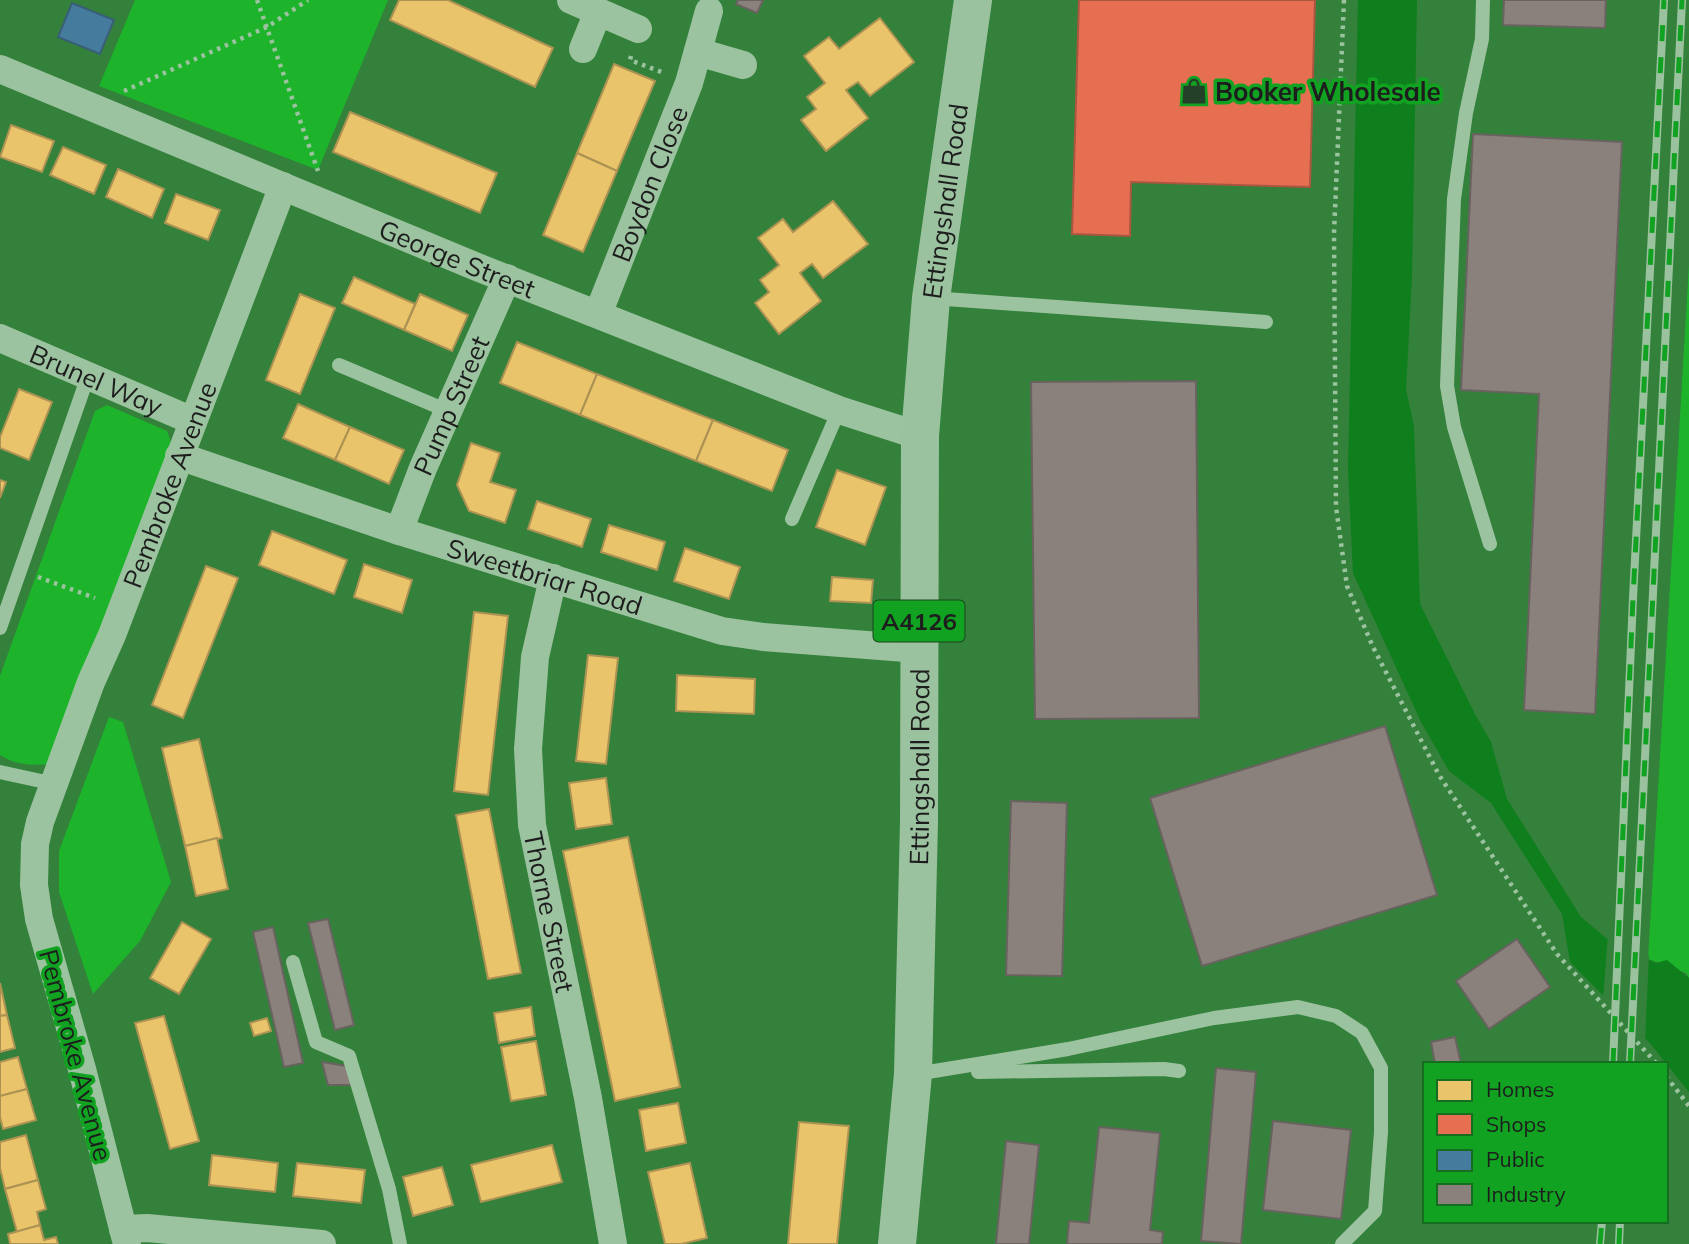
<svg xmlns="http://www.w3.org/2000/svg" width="1689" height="1244" font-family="Mulish,sans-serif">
	<rect width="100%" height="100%" fill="#33813b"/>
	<!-- green -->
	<g fill="#1db42c">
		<path d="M135 0H388L318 170 99 86Z"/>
		<path d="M1689 264V978L1686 973 1648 959Z"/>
		<path d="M107 405 167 431 171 442 51 764C33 766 15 765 0 755V676L95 411Z"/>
		<path d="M109 717 123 722 171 882 140 941 93 994 59 892V851Z"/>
	</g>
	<!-- water -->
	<path fill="#0f7e1c" d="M1358 0H1417L1412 276 1406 390 1414 426 1420 604 1475 714 1491 742 1507 799 1581 917 1606 938 1656 963 1667 960 1689 978V1092L1649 1042 1570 962 1562 914 1491 803 1449 771 1421 722 1353 573 1348 470Z"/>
	<!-- pier -->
	<path fill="#33813b" d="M1608 935 1649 955 1645 1043 1603 998Z"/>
	<!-- homes -->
	<g fill="#e9c46a" stroke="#ac9253" stroke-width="2">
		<path d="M399 0H448L553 48 535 87 390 20Z"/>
		<path d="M880 18 914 62 870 96 858 82 846 90 868 118 826 151 801 120 816 109 807 97 825 83 804 56 829 37 839 49Z"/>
		<path d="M614 64 655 81 617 171 577 153Z"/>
		<path d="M350 112 497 173 480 213 333 152Z"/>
		<path d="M11 125 54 141 42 172 0 157Z"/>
		<path d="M63 147 106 165 94 194 50 175Z"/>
		<path d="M577 153 617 171 583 252 543 235Z"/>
		<path d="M118 169 164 189 152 218 106 197Z"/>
		<path d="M176 194 220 210 208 240 165 223Z"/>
		<path d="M833 201 868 244 823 278 812 264 800 273 821 301 779 334 755 303 769 292 760 280 779 265 758 238 783 219 793 232Z"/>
		<path d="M354 277 415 304 404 330 342 303Z"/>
		<path d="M300 294 335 308 300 394 266 380Z"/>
		<path d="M420 294 468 315 452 351 404 330Z"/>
		<path d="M517 342 597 374 580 415 500 383Z"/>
		<path d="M597 374 713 420 696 461 580 415Z"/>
		<path d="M19 389 52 402 29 460 0 448V437Z"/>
		<path d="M298 404 350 427 335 460 283 438Z"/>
		<path d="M713 420 788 450 772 491 696 461Z"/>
		<path d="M350 427 404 450 389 484 335 460Z"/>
		<path d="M471 443 500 453 490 482 516 490 505 523 469 511 457 485Z"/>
		<path d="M837 470 886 487 865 545 816 527Z"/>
		<path d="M0 480 6 482 0 498Z"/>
		<path d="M537 501 591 519 582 547 528 529Z"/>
		<path d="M609 525 665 542 657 570 601 552Z"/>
		<path d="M272 531 347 560 334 594 259 565Z"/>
		<path d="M685 548 740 567 729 599 674 581Z"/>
		<path d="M364 564 412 580 402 613 354 597Z"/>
		<path d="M206 566 238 578 183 718 152 705Z"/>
		<path d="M832 577 873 580 871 603 830 601Z"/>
		<path d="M474 612 508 616 488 795 454 791Z"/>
		<path d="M588 655 618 658 606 764 576 761Z"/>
		<path d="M677 675 755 679 754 714 676 711Z"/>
		<path d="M199 739 222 838 185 846 162 748Z"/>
		<path d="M606 778 612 824 576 829 569 783Z"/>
		<path d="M489 809 521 973 488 979 456 815Z"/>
		<path d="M628 837 680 1087 615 1101 563 851Z"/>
		<path d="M217 838 228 889 196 896 185 846Z"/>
		<path d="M182 922 211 939 179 994 150 978Z"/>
		<path d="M0 983 7 1015 0 1016Z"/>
		<path d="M531 1007 535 1036 499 1043 494 1013Z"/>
		<path d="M7 1015 15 1048 0 1052V1016Z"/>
		<path d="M164 1016 199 1141 170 1149 135 1023Z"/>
		<path d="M267 1018 271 1031 254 1036 250 1023Z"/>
		<path d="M536 1041 546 1095 511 1101 501 1047Z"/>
		<path d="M18 1057 27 1089 0 1096V1062Z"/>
		<path d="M27 1089 36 1120 3 1129 0 1117V1096Z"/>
		<path d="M678 1103 686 1143 646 1151 639 1110Z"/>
		<path d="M799 1122 849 1126 837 1244H788Z"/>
		<path d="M26 1135 38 1180 5 1189 0 1168V1142Z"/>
		<path d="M552 1145 562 1182 481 1202 471 1165Z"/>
		<path d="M212 1155 278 1163 275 1192 209 1185Z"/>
		<path d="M297 1163 365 1170 361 1203 293 1196Z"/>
		<path d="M690 1163 707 1238 681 1244H665L648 1172Z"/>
		<path d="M442 1167 453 1205 413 1216 403 1177Z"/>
		<path d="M38 1180 46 1209 37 1212 40 1225 17 1232 5 1189Z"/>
		<path d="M40 1225 44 1240 56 1237 58 1244H10L8 1234Z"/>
	</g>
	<!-- shops -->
	<path fill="#e76f51" stroke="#aa5641" stroke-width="2" d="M1079 0H1315L1310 187 1131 182 1130 236 1072 234Z"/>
	<!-- public -->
	<path fill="#457b9d" stroke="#395f77" stroke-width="2" d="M72 3 114 20 100 54 58 37Z"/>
	<!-- industry -->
	<g fill="#8a817c" stroke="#696360" stroke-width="2">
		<path d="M738 0H763L757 13 736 4Z"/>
		<path d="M1504 0H1606L1605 28 1503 25Z"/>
		<path d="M1473 134 1622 142 1595 714 1524 710 1539 394 1461 390Z"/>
		<path d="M1196 381 1199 718 1035 719 1031 382Z"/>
		<path d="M1385 726 1437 895 1202 966 1150 798Z"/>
		<path d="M1011 801 1067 803 1062 976 1006 975Z"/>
		<path d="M328 919 354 1025 335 1030 308 923Z"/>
		<path d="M273 927 303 1063 284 1067 253 932Z"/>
		<path d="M1517 939 1550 987 1489 1029 1456 981Z"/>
		<path d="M1455 1037 1461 1064H1435L1431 1042Z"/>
		<path d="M322 1062 347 1066 352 1085H328Z"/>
		<path d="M1216 1068 1256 1072 1241 1244 1201 1241Z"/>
		<path d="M1273 1121 1351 1130 1341 1219 1263 1210Z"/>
		<path d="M1099 1127 1160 1133 1150 1230 1163 1232 1162 1244H1067L1069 1221 1089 1223Z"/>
		<path d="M1006 1141 1039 1145 1029 1244H996Z"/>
	</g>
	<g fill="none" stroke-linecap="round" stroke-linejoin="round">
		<!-- path -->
		<g stroke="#9cc39f" stroke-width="4.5" stroke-dasharray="3.5 5" stroke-linecap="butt">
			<path d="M257 0 318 171"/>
			<path d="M1344 0 1334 233 1336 507 1347 586 1373 647 1439 775 1557 954 1657 1064"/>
			<path d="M631 56 630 60 664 73"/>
			<path d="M124 91 267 27 308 0"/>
			<path d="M38 577 95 598"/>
			<path d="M1666 1076 1689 1106"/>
		</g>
		<!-- lane -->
		<g stroke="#9cc39f" stroke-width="14">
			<path d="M1483 0 1482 39 1466 113 1454 199 1447 386 1454 427 1490 544"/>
			<path d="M932 298 1266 322"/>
			<path d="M339 365 448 411"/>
			<path d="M792 519 839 410"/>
			<path d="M0 628 88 376"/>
			<path d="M0 772 55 784"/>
			<path d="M293 962 316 1042 349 1056 389 1189 400 1244"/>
			<path d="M978 1072 1164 1069 1179 1071"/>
			<path d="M916 1074 1068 1049 1214 1018 1298 1007 1336 1016 1362 1033 1381 1068V1132L1375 1211 1342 1244"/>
		</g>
		<!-- street -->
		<g stroke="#9cc39f" stroke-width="28">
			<path d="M571 0 638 29"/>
			<path d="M583 49 598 12"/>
			<path d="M698 52 743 65"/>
			<path id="s1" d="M0 69 477 267 839 410 920 436"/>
			<path id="s2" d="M598 314 689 83 709 11"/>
			<path id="s3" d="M0 338 193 421"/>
			<path id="s4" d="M179 456 399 531 722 631 763 637 919 649"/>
			<path id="s5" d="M399 531 423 468 507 278"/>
			<path id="s6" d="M553 578 535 657 528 749 532 825 588 1098 613 1244"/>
			<path d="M123 1229 147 1228 322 1244"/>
			<path id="s7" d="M127 1244 82 1069 39 919 34 885 35 844 40 822 91 682 112 635 283 186"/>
		</g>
		<!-- primary -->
		<path stroke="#9ac29e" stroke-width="38" id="s8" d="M897 1244 913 1074 919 822 920 436 931 298 973 0"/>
		<!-- rail casing -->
		<g stroke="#9bc29e" stroke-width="8">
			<g id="rail">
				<path d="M1613 1064 1633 598 1664 0"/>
				<path d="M1630 1064 1682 0"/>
				<path d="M1600 1244 1602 1221"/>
				<path d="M1619 1244 1620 1221"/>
			</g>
		</g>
		<!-- rail -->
		<use href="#rail" stroke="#12a222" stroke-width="5" stroke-dasharray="16" stroke-linecap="butt"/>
	</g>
	<!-- icons -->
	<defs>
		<g id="shop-bare" transform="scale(2.1)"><path d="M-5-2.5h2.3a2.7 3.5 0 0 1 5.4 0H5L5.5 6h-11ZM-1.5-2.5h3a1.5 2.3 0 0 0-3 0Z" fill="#254028" stroke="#12a222" stroke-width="2.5" paint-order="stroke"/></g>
	</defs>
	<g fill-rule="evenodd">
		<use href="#shop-bare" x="1194" y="91"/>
	</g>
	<g text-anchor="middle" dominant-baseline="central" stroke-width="7" stroke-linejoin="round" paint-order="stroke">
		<!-- shield labels -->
		<rect fill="#12a222" stroke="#1a451e" stroke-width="2" x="873.5" y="600.5" width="91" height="41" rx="5"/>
		<g font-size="24" font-weight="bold" fill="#1d1d1d">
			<text x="919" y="621">A4126</text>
		</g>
		<!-- poi labels -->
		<g font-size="26" font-weight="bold" fill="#1d1d1d" stroke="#12a222" text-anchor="start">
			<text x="1215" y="91">Booker Wholesale</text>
		</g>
		<!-- street labels -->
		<g font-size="26" fill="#1d1d1d" stroke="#12a222">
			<text stroke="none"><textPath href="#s2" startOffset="140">Boydon Close</textPath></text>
			<text stroke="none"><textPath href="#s8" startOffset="1045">Ettingshall Road</textPath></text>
			<text stroke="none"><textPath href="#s1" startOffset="495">George Street</textPath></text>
			<text stroke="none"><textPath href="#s3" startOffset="105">Brunel Way</textPath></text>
			<text stroke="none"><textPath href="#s5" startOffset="136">Pump Street</textPath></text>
			<text stroke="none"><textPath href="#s7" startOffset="796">Pembroke Avenue</textPath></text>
			<text stroke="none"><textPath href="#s4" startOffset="385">Sweetbriar Road</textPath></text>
			<text stroke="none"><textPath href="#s8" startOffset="478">Ettingshall Road</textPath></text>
			<text stroke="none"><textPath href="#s6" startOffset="338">Thorne Street</textPath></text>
			<text transform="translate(76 1055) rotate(75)">Pembroke Avenue</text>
		</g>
	</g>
	<!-- legend -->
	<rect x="1423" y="1062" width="245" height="161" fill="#12a222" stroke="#166d20" stroke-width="2"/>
	<rect x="1437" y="1080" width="35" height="21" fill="#e9c46a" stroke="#166d20" stroke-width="2"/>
	<text x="1486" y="1097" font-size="21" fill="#1d1d1d">Homes</text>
	<rect x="1437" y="1114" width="35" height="21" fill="#e76f51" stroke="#166d20" stroke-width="2"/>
	<text x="1486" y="1132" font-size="21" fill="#1d1d1d">Shops</text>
	<rect x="1437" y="1150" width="35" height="21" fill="#457b9d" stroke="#166d20" stroke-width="2"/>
	<text x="1486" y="1167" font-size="21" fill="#1d1d1d">Public</text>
	<rect x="1437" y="1184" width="35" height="21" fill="#8a817c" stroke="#166d20" stroke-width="2"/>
	<text x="1486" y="1202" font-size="21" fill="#1d1d1d">Industry</text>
</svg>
